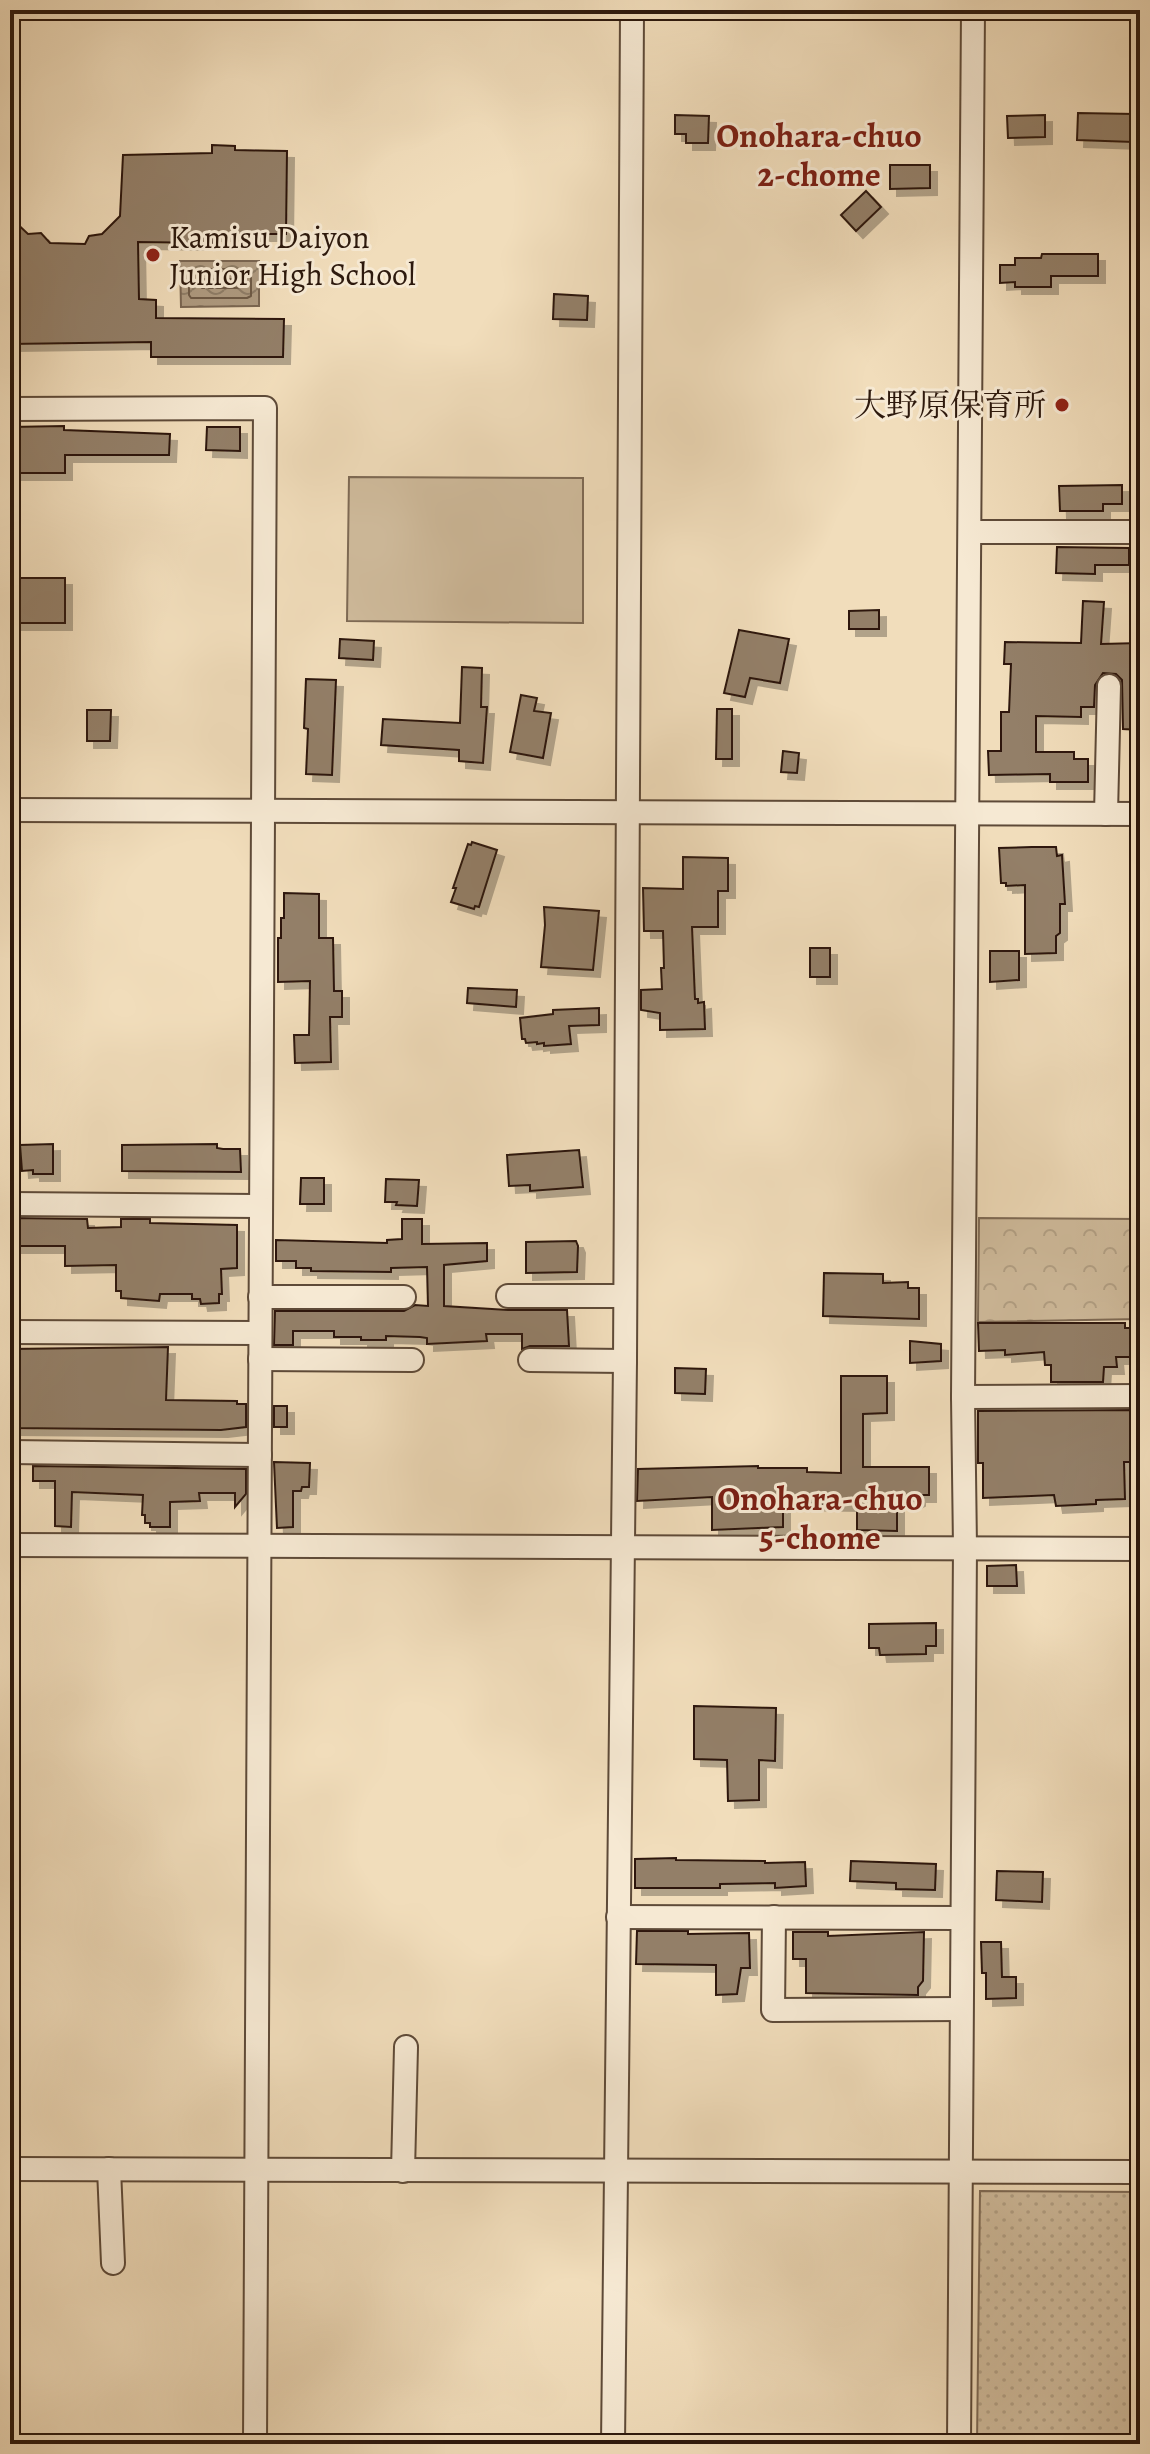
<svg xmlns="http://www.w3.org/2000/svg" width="1150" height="2454" font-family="Alegreya,'Noto Serif JP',serif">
	<defs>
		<pattern id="grass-dots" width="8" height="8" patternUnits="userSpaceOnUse" patternTransform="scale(2)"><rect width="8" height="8" fill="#d0bc9d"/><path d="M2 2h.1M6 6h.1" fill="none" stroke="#b3a186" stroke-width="1.8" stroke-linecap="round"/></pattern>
		<pattern id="forest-crowns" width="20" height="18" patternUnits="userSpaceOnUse" patternTransform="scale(2)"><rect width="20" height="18" fill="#d0bc9d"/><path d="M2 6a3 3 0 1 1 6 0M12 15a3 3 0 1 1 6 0" fill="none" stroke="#b3a186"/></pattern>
		<pattern id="water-waves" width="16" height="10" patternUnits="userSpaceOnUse" patternTransform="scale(2)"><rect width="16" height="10" fill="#ae9a80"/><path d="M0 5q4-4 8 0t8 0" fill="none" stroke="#8e7d67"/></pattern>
		<filter id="shadow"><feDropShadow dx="7" dy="7" stdDeviation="0" flood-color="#0004"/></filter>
	</defs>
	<rect width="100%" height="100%" fill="#f1ddbb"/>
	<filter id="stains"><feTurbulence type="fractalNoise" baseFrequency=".0025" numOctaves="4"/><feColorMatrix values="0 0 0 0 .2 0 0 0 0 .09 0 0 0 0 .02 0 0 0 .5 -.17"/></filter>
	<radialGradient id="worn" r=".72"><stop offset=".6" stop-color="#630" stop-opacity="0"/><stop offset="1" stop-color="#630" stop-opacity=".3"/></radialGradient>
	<!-- grass -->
	<path fill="url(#grass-dots)" stroke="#7e6a55" stroke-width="2" d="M980 2191 1140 2192V2444H977Z"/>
	<!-- forest -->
	<path fill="url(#forest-crowns)" stroke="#7e6a55" stroke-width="2" d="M979 1218 1140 1219V1319L978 1322Z"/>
	<!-- pitch -->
	<path fill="#d0bc9d" stroke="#7e6a55" stroke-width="2" d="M349 477 583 478V623L347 621Z"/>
	<!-- water -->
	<path fill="url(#water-waves)" stroke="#7a6652" stroke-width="2" d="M180 261H259V306L181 307Z"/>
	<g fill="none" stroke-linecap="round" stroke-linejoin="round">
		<!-- shore -->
		<g stroke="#6e5a46" stroke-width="2">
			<path d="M193 269H249L251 273V296L247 298H191L189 295V273Z"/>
			<path d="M203 279H238L241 284 238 288H202L199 283Z"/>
		</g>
	</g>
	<!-- building -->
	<g fill="#937f67" stroke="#2d190d" stroke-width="2" filter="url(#shadow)">
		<path d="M1078 113 1134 114 1133 142 1077 140Z"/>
		<path d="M675 115 709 116 708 143H686V134H675Z"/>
		<path d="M1045 115V137L1008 138 1007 116Z"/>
		<path d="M212 145 235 146V150L287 151 286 234H213V243L138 242 139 299 156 300V318L284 319 283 357H151V342L10 344V217L28 234 41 233 50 243 85 244 89 236 102 234 120 216 123 155 212 153Z"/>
		<path d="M890 165H930V188L890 189Z"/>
		<path d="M866 191 881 207 856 231 841 215Z"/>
		<path d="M1042 254H1098V276H1051V287H1015V282L1000 283V265H1015V258H1041Z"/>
		<path d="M554 294 588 296 587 320 553 319Z"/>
		<path d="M64 426V430L170 434 169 455H65V473H10V427Z"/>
		<path d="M207 427H240V451L206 450Z"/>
		<path d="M1122 485V504H1103V511H1060L1059 486Z"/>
		<path d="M1057 547 1129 548V565H1095V574L1056 573Z"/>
		<rect x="10" y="578" width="55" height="45"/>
		<path d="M1083 601 1104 602 1101 644 1140 643V730L1123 729 1122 680 1116 674 1103 673 1095 685 1094 707H1081V717L1036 716V752H1074V759H1088V782H1050V774L989 775 988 751H1001V712H1009L1011 664H1004L1005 642 1081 643Z"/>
		<path d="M879 610V629H849V611Z"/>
		<path d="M739 630 789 639 780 683 750 678 745 697 724 693Z"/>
		<path d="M340 639 374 641 373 660 339 658Z"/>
		<path d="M462 667 482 668 481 707H487L483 763 459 761V750L381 745 383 719 460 723Z"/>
		<path d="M306 679 336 680 332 775 306 774 308 729 304 728Z"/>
		<path d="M521 695 537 698 534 711 551 713 543 758 510 752Z"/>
		<path d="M717 709H732V759H716Z"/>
		<path d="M87 710H111L110 741H87Z"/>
		<path d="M783 751 799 753 797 773 781 772Z"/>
		<path d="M472 842 497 850 479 907 475 906 474 909 451 902 456 888H453L468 844 471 845Z"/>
		<path d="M1032 847H1056L1057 856 1062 855 1065 904H1060V933L1056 936V953L1025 954V885L1006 886V883H1001L999 848Z"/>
		<path d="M683 857 728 858V891H718V927H692L695 999H698V1003L704 1002 705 1029 660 1030V1013L641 1010V990L662 989 661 968H664L663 931H644L643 888 683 889Z"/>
		<path d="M284 893 319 894V938H333L334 991H342V1017H330L331 1062 295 1063 294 1035H309L310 981 278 982V938H281V918H284Z"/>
		<path d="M544 907 599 911 593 970 541 967 545 925Z"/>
		<rect x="810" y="948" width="20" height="29"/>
		<path d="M990 951H1019V980L990 982Z"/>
		<path d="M468 988 517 990 516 1007 467 1003Z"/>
		<path d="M599 1008V1025L569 1026 571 1044 544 1046V1043L537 1044V1042L526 1043 525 1039H522L520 1018 553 1014V1010Z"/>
		<path d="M53 1144V1174H33V1170L22 1171 20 1145Z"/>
		<path d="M217 1144V1148L223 1149H240L241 1172 122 1171V1145Z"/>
		<path d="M579 1150 583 1187 530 1191V1185L509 1186 507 1155Z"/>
		<path d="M301 1178H324V1204H300Z"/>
		<path d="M386 1179 419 1180 417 1206 396 1205 397 1202H385Z"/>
		<path d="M10 1218 87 1219 88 1228 121 1227V1219H150V1223L237 1225V1268L221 1269 222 1294H219V1303L201 1304 200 1299H192V1294H160L159 1301 121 1298V1291H116V1265L65 1266V1246H10Z"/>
		<path d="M402 1219H422V1244L487 1243V1261L444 1265V1306L508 1310H567L569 1346H530L522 1349V1334H486L487 1341 427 1344V1338L420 1337 386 1336V1340H361V1337H334V1331H293V1345H274L275 1311H404L415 1305 428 1306 427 1267 391 1268V1272L311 1271V1268H296V1261H276V1240L387 1243V1240L402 1239Z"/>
		<path d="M576 1241 578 1246 577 1272 526 1273V1242Z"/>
		<path d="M824 1273 883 1274V1283L908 1282V1288H919V1319L823 1316Z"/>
		<path d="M978 1323H1125V1328H1140V1357H1116L1117 1367H1104L1103 1382H1051V1365H1045L1044 1352 1005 1355V1350L979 1351Z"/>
		<path d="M910 1341 941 1344V1361L910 1363Z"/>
		<path d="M168 1347 166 1400 237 1401V1404H246V1427L221 1430 11 1428 10 1349Z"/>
		<path d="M675 1368 706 1369 705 1394 675 1393Z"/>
		<path d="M841 1376H887V1413L863 1414V1467H929V1495H918V1499L914 1501 899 1500 897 1504V1531L857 1530V1504L783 1503V1527L712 1530V1497L637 1501 638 1469 758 1466V1468H807V1472L841 1473Z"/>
		<rect x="274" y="1406" width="13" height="21"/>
		<path d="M1140 1410V1443H1130V1462H1124L1125 1499 1096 1500V1504L1056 1506 1054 1495 983 1498V1463H978V1411Z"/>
		<path d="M274 1462 310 1463 309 1487H302L301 1491H293V1527L277 1528Z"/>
		<path d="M33 1466 246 1469V1494L235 1507V1493H199L200 1501 170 1502V1527H150V1523H145V1515H142L143 1495 72 1492 71 1527 55 1526V1481H33Z"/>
		<path d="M1016 1565 1017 1586H987V1566Z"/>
		<path d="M936 1623V1646H926V1654L880 1655 879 1648H869V1624Z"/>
		<path d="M694 1706 776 1708 775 1761 759 1760V1800L728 1801 727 1760 694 1759Z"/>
		<path d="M676 1858V1860L765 1861V1863L805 1862 806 1886 775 1888V1883L720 1884V1888H635V1859Z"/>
		<path d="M851 1861 936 1864 935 1890 896 1889V1883L850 1881Z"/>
		<path d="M997 1871 1043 1872 1042 1902 996 1900Z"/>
		<path d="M637 1931H688V1934L749 1933 750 1968H741L737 1994 716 1995V1965L636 1964Z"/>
		<path d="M793 1932H828V1936L924 1932 923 1981 918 1987V1995L806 1993V1959H793Z"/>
		<path d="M981 1942H1001L1002 1977H1016V1998L986 1999V1973H982Z"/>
	</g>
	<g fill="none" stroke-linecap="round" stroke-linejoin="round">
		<!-- minor casing -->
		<g stroke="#5e4a38" stroke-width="26">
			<g id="minor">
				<path d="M10 409 265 408 255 2444"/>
				<path d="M970 532H1140"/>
				<path d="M10 810 1140 814"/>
				<path d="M1106 814 1109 686"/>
				<path d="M10 1204 260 1206"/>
				<path d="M508 1296H624"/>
				<path d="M260 1297H404"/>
				<path d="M10 1332 260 1333"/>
				<path d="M260 1359 412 1360"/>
				<path d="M530 1360 625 1361"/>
				<path d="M963 1397 1140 1396"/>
				<path d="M10 1452 260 1455"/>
				<path d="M10 1545 1140 1549"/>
				<path d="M618 1917 961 1918"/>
				<path d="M774 1917 773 2010 961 2009"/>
				<path d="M10 2169 1140 2172"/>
				<path d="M109 2169 113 2263"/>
				<path d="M403 2171 406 2047"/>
				<path d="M613 2444 625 1361 632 10"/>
				<path d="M959 2444 965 1547 963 1397 973 10"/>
			</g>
		</g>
		<!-- minor -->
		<use href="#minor" stroke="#f6e9d3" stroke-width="22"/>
	</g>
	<!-- markers -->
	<g fill="#8f2418" stroke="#f6e9d3" stroke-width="3">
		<circle cx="153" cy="255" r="8"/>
		<circle cx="1062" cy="405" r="8"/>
	</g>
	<g text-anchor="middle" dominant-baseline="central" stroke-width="6" stroke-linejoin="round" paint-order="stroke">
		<!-- poi labels -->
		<g font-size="32" fill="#2d190d" stroke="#f6e9d3" text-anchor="start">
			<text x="169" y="237">Kamisu Daiyon<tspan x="169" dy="37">Junior High School</tspan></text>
			<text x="1046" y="405" text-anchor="end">大野原保育所</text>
		</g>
		<!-- neighbourhood labels -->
		<g font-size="34" font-weight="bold" fill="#7a1f14" stroke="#f6e9d3">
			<text x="819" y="135">Onohara-chuo<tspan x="819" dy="39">2-chome</tspan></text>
			<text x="820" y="1498">Onohara-chuo<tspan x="820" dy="39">5-chome</tspan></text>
		</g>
	</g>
	<!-- margin -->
	<rect width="1150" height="2454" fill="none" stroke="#f1ddbb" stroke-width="40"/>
	<rect x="12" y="12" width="1126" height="2430" fill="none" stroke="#2d190d" stroke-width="4"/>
	<rect x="20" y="20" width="1110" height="2414" fill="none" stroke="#2d190d" stroke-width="2"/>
	<rect width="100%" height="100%" filter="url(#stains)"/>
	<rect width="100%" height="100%" fill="url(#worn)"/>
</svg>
